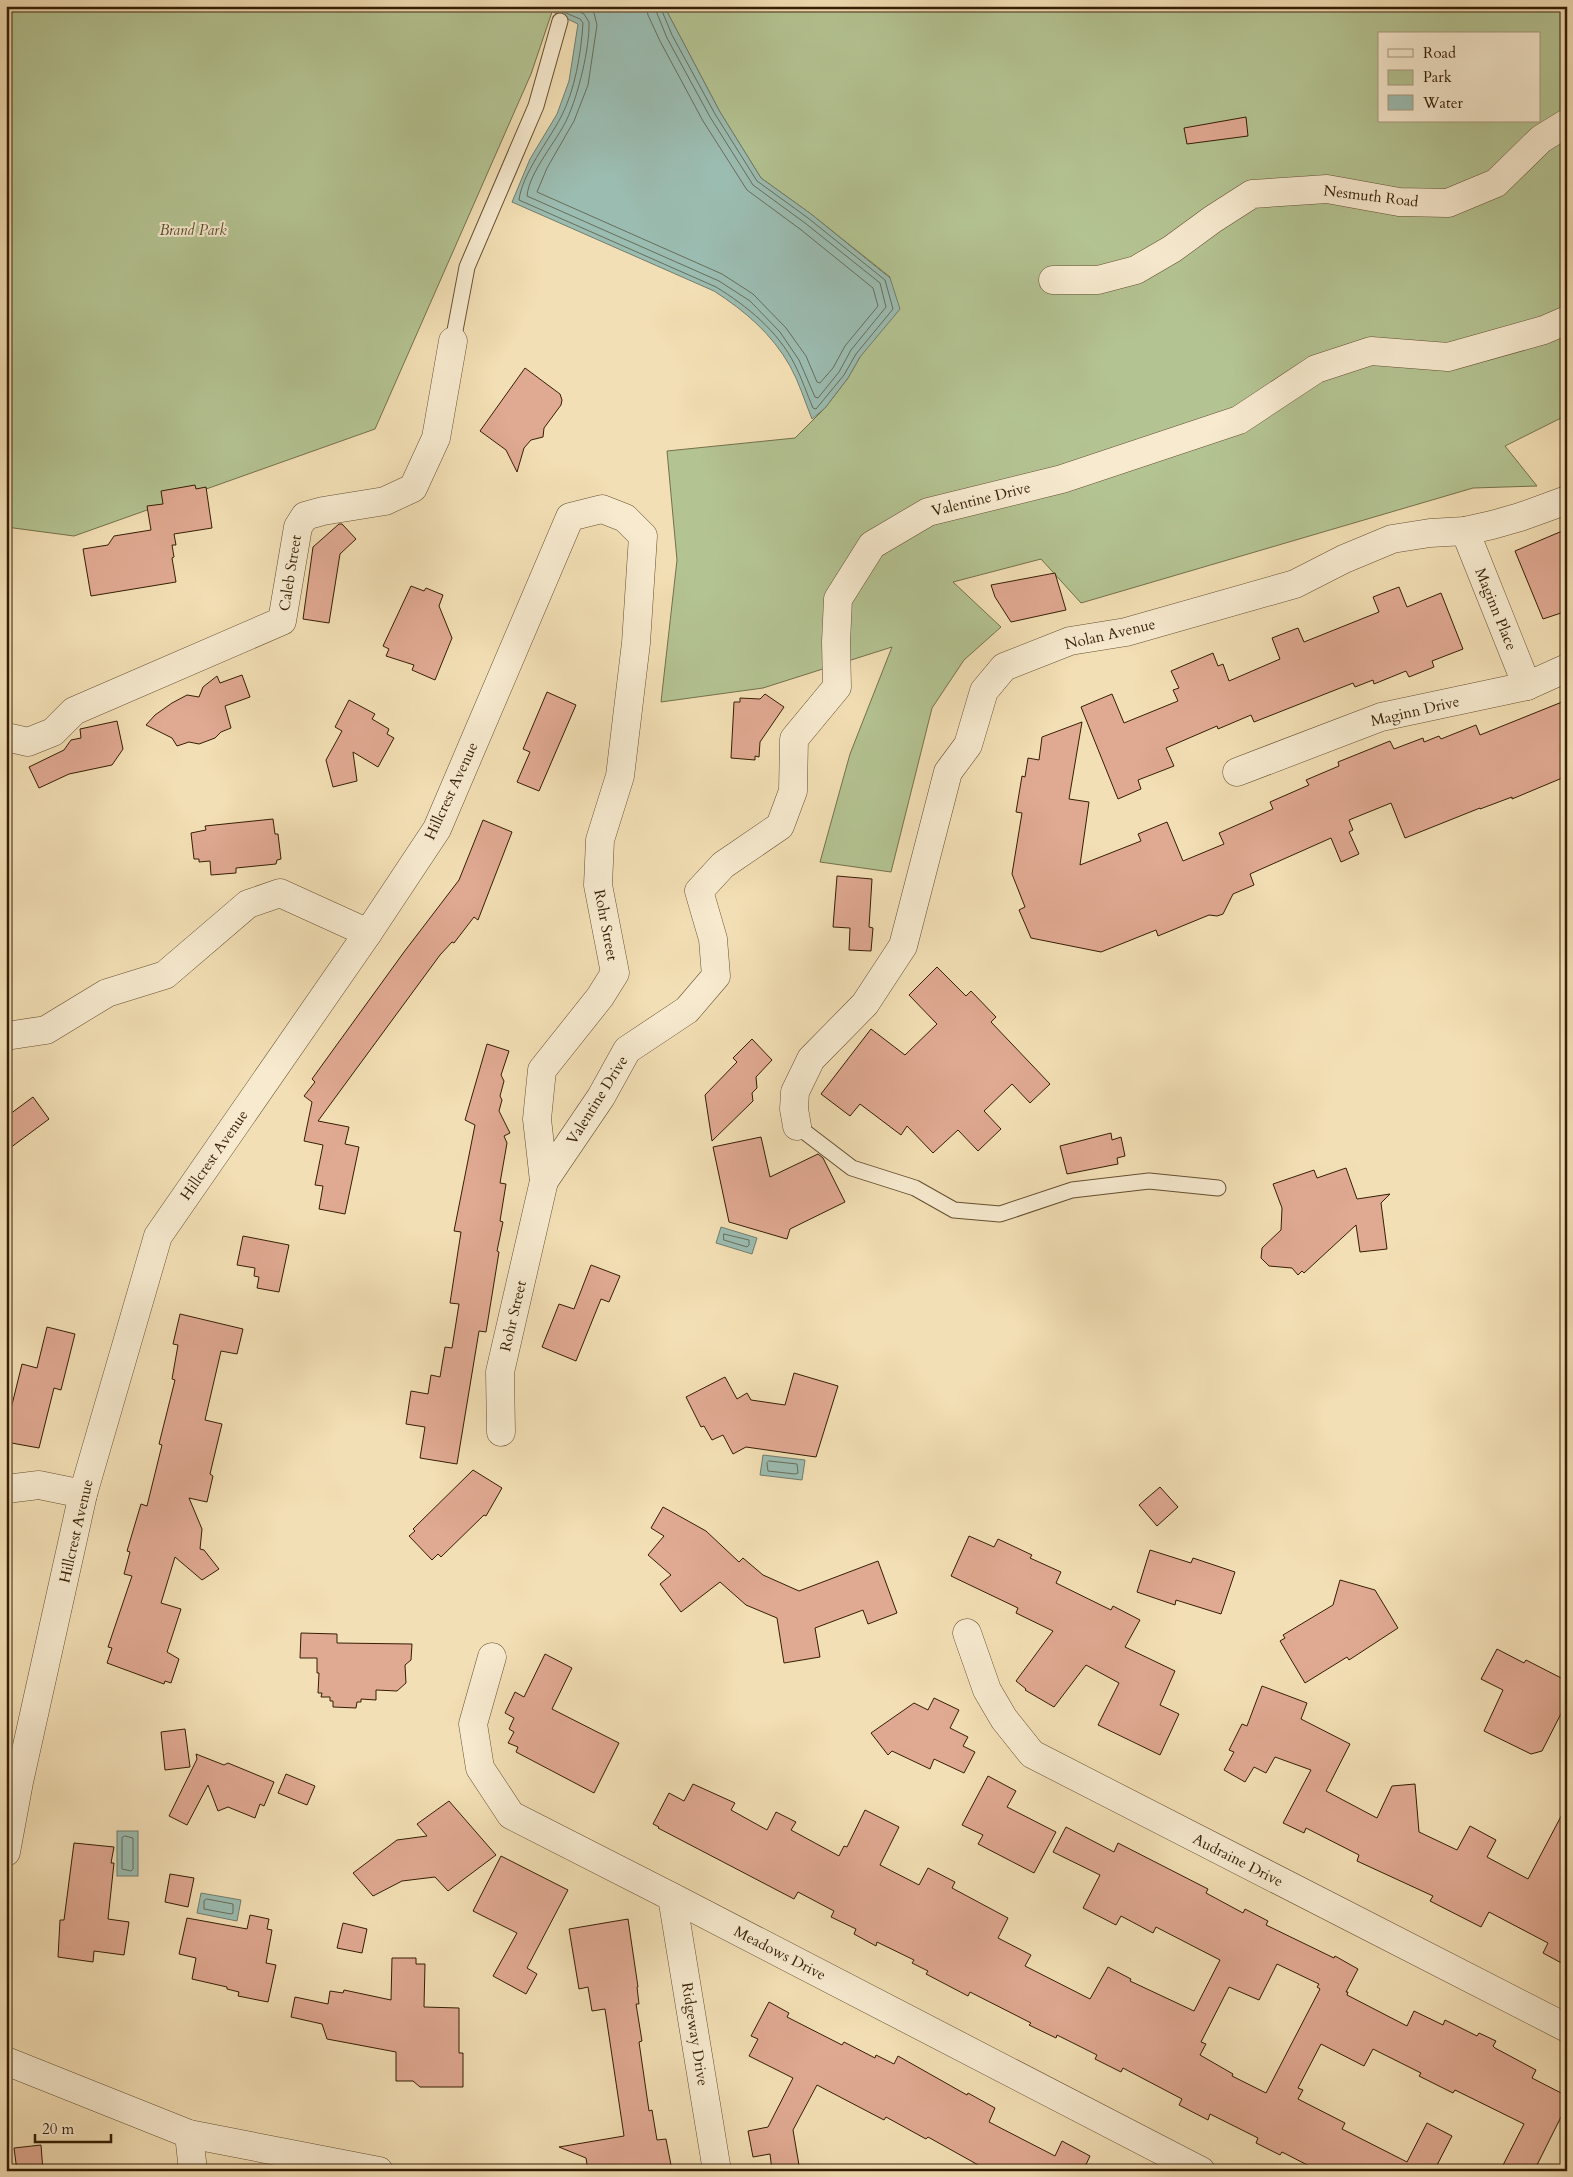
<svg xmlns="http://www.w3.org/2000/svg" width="1573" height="2177" font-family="Cardo,serif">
	<rect width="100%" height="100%" fill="#f3dfb5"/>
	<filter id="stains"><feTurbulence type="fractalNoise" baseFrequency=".004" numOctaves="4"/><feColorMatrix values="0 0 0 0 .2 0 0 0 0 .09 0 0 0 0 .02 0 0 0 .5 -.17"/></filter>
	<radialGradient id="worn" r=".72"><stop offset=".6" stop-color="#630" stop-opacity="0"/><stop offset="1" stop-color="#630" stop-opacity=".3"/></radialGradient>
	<!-- green -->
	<g fill="#b4c392" stroke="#74704b" fill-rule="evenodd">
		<path d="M6 6H554L531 74 375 429 74 536 6 527Z"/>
		<path d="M664 6H1567V415L1505 446 1537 486 1473 488 1081 603 1041 559 953 582 1001 627 964 660 932 708 891 872 820 862 850 754 892 647 763 688 661 702 677 560 667 451 795 438 825 408 848 378 860 357 890 277 811 214 761 178 720 112ZM1379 34H1539V121H1379Z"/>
	</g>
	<!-- water -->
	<g fill="#9bbcb1" stroke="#727d6c">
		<path d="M554 6H664L720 112 761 178 811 214 890 278 900 309 860 357 848 378 825 408 812 419C805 402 799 382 790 366 772 334 745 311 714 291L512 202 530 159 557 114 569 81 578 24 553 12Z"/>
		<path d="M721 1227 757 1238 752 1254 716 1243Z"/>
		<path d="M763 1455 805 1460 802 1480 760 1475Z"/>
		<rect x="117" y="1831" width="21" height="45"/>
		<path d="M201 1893 241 1900 237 1921 197 1913Z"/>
	</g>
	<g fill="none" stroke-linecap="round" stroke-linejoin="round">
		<!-- shore -->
		<g stroke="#686d5a" stroke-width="1">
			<path d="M558 6 559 10 580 19 583 23C581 54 575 90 561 117 549 140 522 174 519 200L716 287C747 306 778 331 795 365 802 379 807 394 813 408L816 409 844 375 856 354 893 309 885 280 808 218 757 181 715 114 672 35 660 6"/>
			<path d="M567 6 584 14 589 22C590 47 578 96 567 119 557 141 529 172 527 196L719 281 750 301 780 332 799 360 815 397 818 398 839 372 851 350 886 307 880 283 805 223 753 185 710 117 667 38 654 6"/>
			<path d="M585 6 594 13 597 25 588 85 574 121 547 168 537 192 722 274 753 294 786 328 806 356 817 382 820 383 833 368 845 346 878 306 873 288 800 229 747 190 703 121 660 41 648 15 646 6"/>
			<path d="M724 1234 749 1240V1245L747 1247 724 1240Z"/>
			<path d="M769 1461 797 1464 798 1473 795 1474 768 1471 767 1463Z"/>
			<path d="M125 1836 133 1838V1869L131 1871 122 1869V1838Z"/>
			<path d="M207 1899 233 1904V1913L231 1914 204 1909V1901Z"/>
		</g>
	</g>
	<!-- building -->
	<g fill="#e0a992" stroke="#351e04" fill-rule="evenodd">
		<path d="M1246 117 1248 136 1187 144 1184 128Z"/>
		<path d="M525 368 560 394 562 400 561 405 544 428 543 437 531 440 524 448 517 472 506 450 480 431Z"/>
		<path d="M195 485 196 489 206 487 212 528 174 534 176 545H172L174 557 172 558 176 582 91 596 83 549 108 545 114 536 151 530 147 506 163 504 161 491Z"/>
		<path d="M339 524H342L356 539 340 554 329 623 303 619 313 547Z"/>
		<path d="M1567 529V611L1543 619 1515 551Z"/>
		<path d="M1055 573 1066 610 1011 622 995 597 991 585Z"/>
		<path d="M411 586 424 591 426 588 443 595 439 606 452 638 435 680 412 670 414 665 386 656 389 649 383 646Z"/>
		<path d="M1399 587 1407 607 1441 593 1463 649 1432 661 1434 667 1409 677 1406 671 1374 684 1373 680 1355 687 1353 683 1254 722 1251 715 1218 729 1217 726 1166 748 1174 766 1138 780 1141 789 1118 799 1081 707 1112 694 1124 723 1178 701 1173 690 1179 688 1171 671 1213 653 1218 666 1223 664 1229 681 1280 659 1272 638 1298 628 1304 642 1379 612 1373 597Z"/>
		<path d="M242 675 250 697 225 706 231 728 221 732 215 738 199 744 189 742 177 746 172 738 146 725 155 715 172 703 187 695 199 697 203 687 217 676 220 683Z"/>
		<path d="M547 692 576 705 539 791 517 782 530 752 523 749Z"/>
		<path d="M765 694 784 707 760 742 759 757 755 756V760L731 758 734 702H740V698L760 699Z"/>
		<path d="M349 700 375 714 372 719 389 729 387 734 394 738 378 767 353 752 357 781 333 787 326 760 342 731 335 727Z"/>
		<path d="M1567 700V776L1512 799V797L1480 809V808L1405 838 1391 803 1349 820 1353 830 1349 832 1359 854 1341 862 1331 838 1250 874 1254 885 1233 894 1223 914 1217 916 1209 915 1158 936 1156 930 1101 952 1031 938 1019 910 1025 907 1012 874 1022 813 1016 812 1022 776 1025 777 1028 758 1039 760 1042 737 1082 722 1069 799 1089 802 1080 865 1141 841 1138 834 1167 822 1183 861 1224 844 1219 833 1273 809 1270 802 1309 785 1306 780 1339 766 1338 762 1390 741 1394 749 1423 738 1424 742 1439 736 1441 739 1476 725 1480 735Z"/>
		<path d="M117 721 123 749 112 765 69 774 39 788 29 767 64 750 71 740 81 738 80 729Z"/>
		<path d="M273 819 275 834H278L281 859 277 860 276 864 236 868V873L211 875 210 861 199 862V859H194L191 833 206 830 205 826Z"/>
		<path d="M483 820 512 832 478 920 474 917 454 943 452 942 440 955 318 1121 349 1127 345 1144 359 1147 345 1214 319 1209 323 1186 315 1185 323 1145 304 1141 312 1102 304 1096 315 1082 312 1079 404 952 459 880Z"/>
		<path d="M837 876 872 879 869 927 873 928 871 951 849 950 850 928 833 927Z"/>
		<path d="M937 967 966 996 971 991 996 1017 991 1022 1050 1084 1030 1103 1012 1084 984 1111 1001 1129 978 1151 958 1130 933 1153 907 1126 901 1135 860 1104 850 1116 821 1094 871 1029 905 1055 937 1024 909 995Z"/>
		<path d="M752 1039 772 1060 756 1077 757 1088 752 1093 753 1101 712 1141 705 1095 737 1062 733 1058Z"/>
		<path d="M487 1044 509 1051 501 1075 504 1081 500 1096 502 1100 499 1111 510 1133 504 1136 507 1143 500 1183 506 1184 500 1221 503 1222 497 1251 499 1252 486 1332 479 1331 457 1464 420 1458 425 1427 406 1424 411 1391 428 1394 431 1375 440 1377 445 1347 452 1348 459 1304 450 1303 461 1232 454 1231 475 1125 465 1120Z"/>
		<path d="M33 1097 49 1119 6 1151V1117Z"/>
		<path d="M1111 1133 1112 1140 1121 1137 1125 1156 1117 1158 1118 1164 1067 1174 1060 1146Z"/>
		<path d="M761 1137 770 1177 818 1154 823 1158 845 1202 790 1229 787 1239 729 1222 713 1147Z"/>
		<path d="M1346 1168 1357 1199 1390 1194 1381 1203 1387 1249 1360 1252 1356 1225 1304 1273 1302 1271 1298 1275 1292 1268 1269 1266 1261 1258 1262 1248 1281 1230 1282 1208 1273 1184 1314 1170 1317 1178Z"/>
		<path d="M243 1236 289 1245 279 1292 257 1288 259 1277 254 1276 255 1268 237 1265Z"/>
		<path d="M591 1265 620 1276 609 1302 601 1299 576 1361 542 1347 559 1304 574 1309Z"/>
		<path d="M180 1314 243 1329 237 1354 221 1351 205 1420 222 1424 210 1474 213 1476 207 1502 189 1498 202 1529 200 1549 204 1550 219 1569 202 1580 175 1557 161 1603 181 1609 167 1652 179 1659 171 1683 165 1681 164 1684 107 1663 112 1648 108 1647 132 1576 124 1574 130 1552 127 1551 141 1504 147 1506 162 1445 159 1444 175 1380 172 1379 178 1345 173 1344Z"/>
		<path d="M47 1327 75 1334 61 1390 54 1388 39 1448 6 1442V1429L22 1364 37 1368Z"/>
		<path d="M794 1373 838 1386 816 1457 746 1447 733 1454 723 1435 712 1440 704 1426 701 1427 686 1397 725 1377 737 1399 747 1393 751 1400 785 1405Z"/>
		<path d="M473 1470 502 1488 486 1516 484 1515 441 1557 438 1554 432 1560 409 1536 415 1531 413 1529Z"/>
		<path d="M1160 1487 1178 1507 1157 1526 1139 1505Z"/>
		<path d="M663 1507 706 1531 739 1562 743 1558 763 1575 799 1591 878 1561 897 1613 868 1624 863 1610 815 1628 820 1657 784 1663 777 1618 746 1605 720 1582 681 1612 660 1584 671 1575 648 1555 664 1536 651 1528Z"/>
		<path d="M969 1536 994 1547 998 1539 1032 1555 1030 1558 1061 1572 1056 1583 1111 1610 1113 1606 1140 1620 1125 1647 1175 1671 1160 1705 1179 1714 1160 1755 1098 1725 1119 1683 1086 1665 1054 1707 1025 1690 1026 1689 1016 1681 1053 1631 1016 1613 1018 1608 951 1576Z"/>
		<path d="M1150 1550 1191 1563 1193 1558 1235 1572 1221 1614 1176 1600 1175 1605 1137 1592Z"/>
		<path d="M1340 1580 1375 1590 1398 1628 1349 1660 1347 1657 1305 1683 1280 1641 1285 1638 1283 1635 1333 1605Z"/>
		<path d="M301 1633 337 1634V1643L412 1644 411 1660 405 1665 406 1683 397 1691 376 1690V1700L361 1699V1702H357L356 1708 333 1707V1701H330V1697H321L322 1693H318L319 1673H317V1658H300Z"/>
		<path d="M1497 1649 1524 1663 1526 1660 1567 1681V1702L1542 1751 1531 1754 1484 1731 1503 1690 1481 1679Z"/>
		<path d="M545 1654 572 1668 552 1709 619 1743 594 1793 516 1752 518 1747 508 1743 514 1732 509 1729 514 1718 505 1713 515 1692 524 1697Z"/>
		<path d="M1262 1686 1307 1703 1301 1719 1350 1744 1326 1791 1377 1818 1392 1786 1415 1784 1419 1832 1457 1850 1470 1826 1496 1840 1487 1857 1528 1879 1567 1805V1966L1543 1953 1548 1943 1489 1912 1481 1927 1430 1901 1433 1896 1357 1861 1359 1855 1306 1828 1304 1833 1283 1823 1311 1770 1275 1757 1266 1773 1254 1767 1245 1782 1224 1770 1234 1752 1229 1750 1242 1724 1247 1726Z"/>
		<path d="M934 1698 959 1710 950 1728 968 1737 963 1746 975 1752 964 1773 934 1759 930 1769 892 1751 888 1755 871 1733 914 1703 928 1710Z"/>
		<path d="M185 1729 190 1767 165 1770 161 1732Z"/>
		<path d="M196 1754 224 1765 228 1763 274 1782 264 1806 260 1804 255 1818 228 1807 218 1811 208 1785 187 1825 169 1816 197 1759Z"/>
		<path d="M286 1774 315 1786 307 1805 278 1793Z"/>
		<path d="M988 1776 1016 1791 1007 1807 1056 1832 1034 1873 978 1844 983 1835 962 1825Z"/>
		<path d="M693 1784 735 1803 731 1810 767 1830 776 1812 796 1822 791 1830 839 1856 844 1846 847 1847 865 1810 899 1827 880 1865 919 1885 928 1868 955 1882 952 1888 1008 1918 998 1938 1031 1955 1025 1966 1090 1999 1108 1967 1131 1979 1130 1981 1194 2011 1220 1960 1156 1927 1153 1933 1121 1916 1116 1925 1083 1908 1100 1875 1053 1852 1066 1827 1114 1852 1118 1843 1208 1889 1206 1893 1243 1913 1245 1909 1268 1921 1266 1925 1334 1958 1335 1956 1358 1969 1346 1992H1348L1347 1995 1407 2026 1414 2011 1443 2025 1445 2020 1477 2036 1479 2033 1496 2041 1493 2046 1495 2048 1536 2070 1532 2078 1567 2096V2105L1534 2171H1500L1524 2124 1455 2090 1453 2093 1419 2076 1421 2073 1373 2049 1364 2066 1321 2044 1298 2088 1303 2090 1298 2099 1345 2123 1342 2129 1407 2162 1427 2123 1452 2136 1434 2171H1319L1282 2152 1280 2155 1256 2143 1258 2138 1210 2114 1208 2120 1179 2105 1182 2099 1123 2068 1121 2072 1095 2059 1097 2055 1057 2035 1056 2038 1029 2025 1031 2023 970 1992 968 1996 926 1974 928 1971 912 1963 914 1960 877 1942 876 1946 854 1934 856 1929 831 1917 834 1911 798 1892 794 1899 658 1828 659 1827 653 1824 669 1793 684 1801ZM1277 1964 1319 1984 1317 1987 1320 1989 1266 2093 1232 2076 1233 2074 1200 2055 1206 2044 1201 2042 1229 1987 1259 2000Z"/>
		<path d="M449 1801 496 1855 448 1891 435 1877 402 1881 373 1896 353 1873 397 1840 427 1836 417 1824Z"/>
		<path d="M74 1843 114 1847 111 1863H114L108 1919 129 1922 124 1955 94 1951 93 1962 58 1957 60 1920H64Z"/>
		<path d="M501 1856 568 1890 527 1968 537 1974 526 1994 493 1976 517 1933 473 1911Z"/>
		<path d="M170 1874 194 1878 188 1907 165 1902Z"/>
		<path d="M250 1915 269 1919 267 1929 272 1930 266 1963 276 1965 268 2002 238 1996 239 1992 227 1989V1987L192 1979 196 1958 179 1954 187 1918 247 1929Z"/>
		<path d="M628 1919 638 1987H637L639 2004H636L642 2041 639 2042 649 2111 652 2110 657 2140 666 2139 671 2165 661 2167V2171H588L586 2158 559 2147 624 2136 605 2009 592 2011 588 1987 579 1989 569 1929Z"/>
		<path d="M343 1923 367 1929 362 1953 337 1948Z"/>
		<path d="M392 1958H416V1964H425L424 2007 459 2008V2053H463V2087H420L413 2081H396V2052L327 2039 322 2024 291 2017 295 1997 328 2004 330 1991 343 1993 344 1990 391 2000Z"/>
		<path d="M769 2002 789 2013 787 2017 842 2045 844 2042 875 2058 876 2055 894 2064 898 2056 967 2095 968 2093 995 2108 989 2122 1055 2156 1062 2141 1090 2156 1083 2171H989L928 2137 926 2139 886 2117 884 2120 817 2085 793 2130 800 2171H772L770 2154 753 2157 748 2131 768 2127 793 2078 749 2056 758 2039 751 2036Z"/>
		<path d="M41 2145 43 2171H17L14 2148Z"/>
	</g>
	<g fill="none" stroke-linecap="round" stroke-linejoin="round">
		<!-- service casing -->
		<g stroke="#644e30" stroke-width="17">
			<g id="service">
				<path d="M453 341 467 267 536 106 560 21"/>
				<path d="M797 1126 852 1168 915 1188 954 1210 1000 1214 1072 1190 1149 1181 1218 1188"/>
			</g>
		</g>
		<!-- minor casing -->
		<g stroke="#644e30" stroke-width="29">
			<g id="minor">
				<path d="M1053 280H1098L1136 270 1172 249 1213 219 1252 194 1327 189 1399 202 1448 203 1496 183 1541 139 1567 123"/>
				<path d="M1465 531 1527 686"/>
				<path d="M6 737 28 742 53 732 74 711 282 621 298 527 305 516 323 511 385 501 413 488 436 438 453 341"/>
				<path d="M1237 772 1381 717 1527 686 1567 668"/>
				<path d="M6 1036 46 1030 107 993 165 975 248 904 280 893 368 933"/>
				<path d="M797 1126 794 1109 795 1092 811 1059 865 1004 903 946 948 772 968 745 984 691 1004 667 1070 641 1126 632 1295 584 1344 559 1392 539 1430 533 1465 531 1492 525 1520 517 1567 500"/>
				<path d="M544 1181 601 1097 627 1050 687 1010 716 976 713 939 699 891 723 865 780 826 793 791 794 739 837 687 836 642 838 599 872 545 928 512 1062 479 1239 420 1316 369 1371 351 1448 357 1544 330 1567 320"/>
				<path d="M6 1489 39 1485 83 1494"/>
				<path d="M967 1633 987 1690 1004 1719 1032 1754 1567 2028"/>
				<path d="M492 1657 473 1724 480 1768 511 1815 672 1897 1201 2171"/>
				<path d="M6 1852 19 1782 83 1494 158 1236 368 933 437 829 570 517 602 509 625 518 643 536 636 643 620 776 600 840 598 885 615 973 600 997 542 1070 537 1119 544 1181 500 1372 501 1432"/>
				<path d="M672 1897 717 2171"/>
				<path d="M6 2061 189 2134 379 2171"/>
				<path d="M189 2134 193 2171"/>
			</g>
		</g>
		<!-- service -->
		<use href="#service" stroke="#f7eacf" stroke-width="15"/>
		<!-- minor -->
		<use href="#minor" stroke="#f7eacf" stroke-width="28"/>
	</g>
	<g text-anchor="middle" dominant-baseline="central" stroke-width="4" stroke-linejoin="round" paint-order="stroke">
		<!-- street labels -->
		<g font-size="15" fill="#351e04" stroke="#f7eacf">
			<text transform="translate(1371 196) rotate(7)">Nesmuth Road</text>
			<text transform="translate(981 499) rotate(-14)">Valentine Drive</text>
			<text transform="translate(290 573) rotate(-81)">Caleb Street</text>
			<text transform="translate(1496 609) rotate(68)">Maginn Place</text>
			<text transform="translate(1110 634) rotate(-13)">Nolan Avenue</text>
			<text transform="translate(1415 711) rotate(-13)">Maginn Drive</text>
			<text transform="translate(451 791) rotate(-65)">Hillcrest Avenue</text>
			<text transform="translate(606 925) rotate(79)">Rohr Street</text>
			<text transform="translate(597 1100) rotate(-58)">Valentine Drive</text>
			<text transform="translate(214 1155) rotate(-55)">Hillcrest Avenue</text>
			<text transform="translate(513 1316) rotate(-77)">Rohr Street</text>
			<text transform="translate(76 1531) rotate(-77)">Hillcrest Avenue</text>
			<text transform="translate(1238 1860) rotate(27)">Audraine Drive</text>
			<text transform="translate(780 1953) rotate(27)">Meadows Drive</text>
			<text transform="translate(695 2034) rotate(81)">Ridgeway Drive</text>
		</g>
		<!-- park labels -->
		<g font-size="15" font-style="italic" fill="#5b502f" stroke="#f7eacf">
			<text x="193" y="230">Brand Park</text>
		</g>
	</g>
	<!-- margin -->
	<rect width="1573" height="2177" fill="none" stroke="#f3dfb5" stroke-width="25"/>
	<rect x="8" y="8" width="1558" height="2162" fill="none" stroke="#351e04" stroke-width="2.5"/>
	<rect x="12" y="12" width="1548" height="2152" fill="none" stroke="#351e04"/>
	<!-- legend -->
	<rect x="1378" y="32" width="162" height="90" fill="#f7eacf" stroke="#a9987e"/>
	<rect x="1388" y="49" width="25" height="8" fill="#f7eacf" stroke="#a9987e"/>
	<text x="1423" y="58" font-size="15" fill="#351e04">Road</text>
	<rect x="1388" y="70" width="25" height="15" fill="#b4c392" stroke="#a9987e"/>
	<text x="1423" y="82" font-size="15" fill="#351e04">Park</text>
	<rect x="1388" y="95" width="25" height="15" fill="#9bbcb1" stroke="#a9987e"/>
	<text x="1423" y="108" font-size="15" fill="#351e04">Water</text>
	<!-- scale -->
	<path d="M35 2134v8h76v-8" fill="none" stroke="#351e04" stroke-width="2.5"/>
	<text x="42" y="2134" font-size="15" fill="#351e04" stroke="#f7eacf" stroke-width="4" paint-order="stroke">20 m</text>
	<rect width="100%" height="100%" filter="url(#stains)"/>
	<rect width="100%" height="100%" fill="url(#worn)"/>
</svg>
